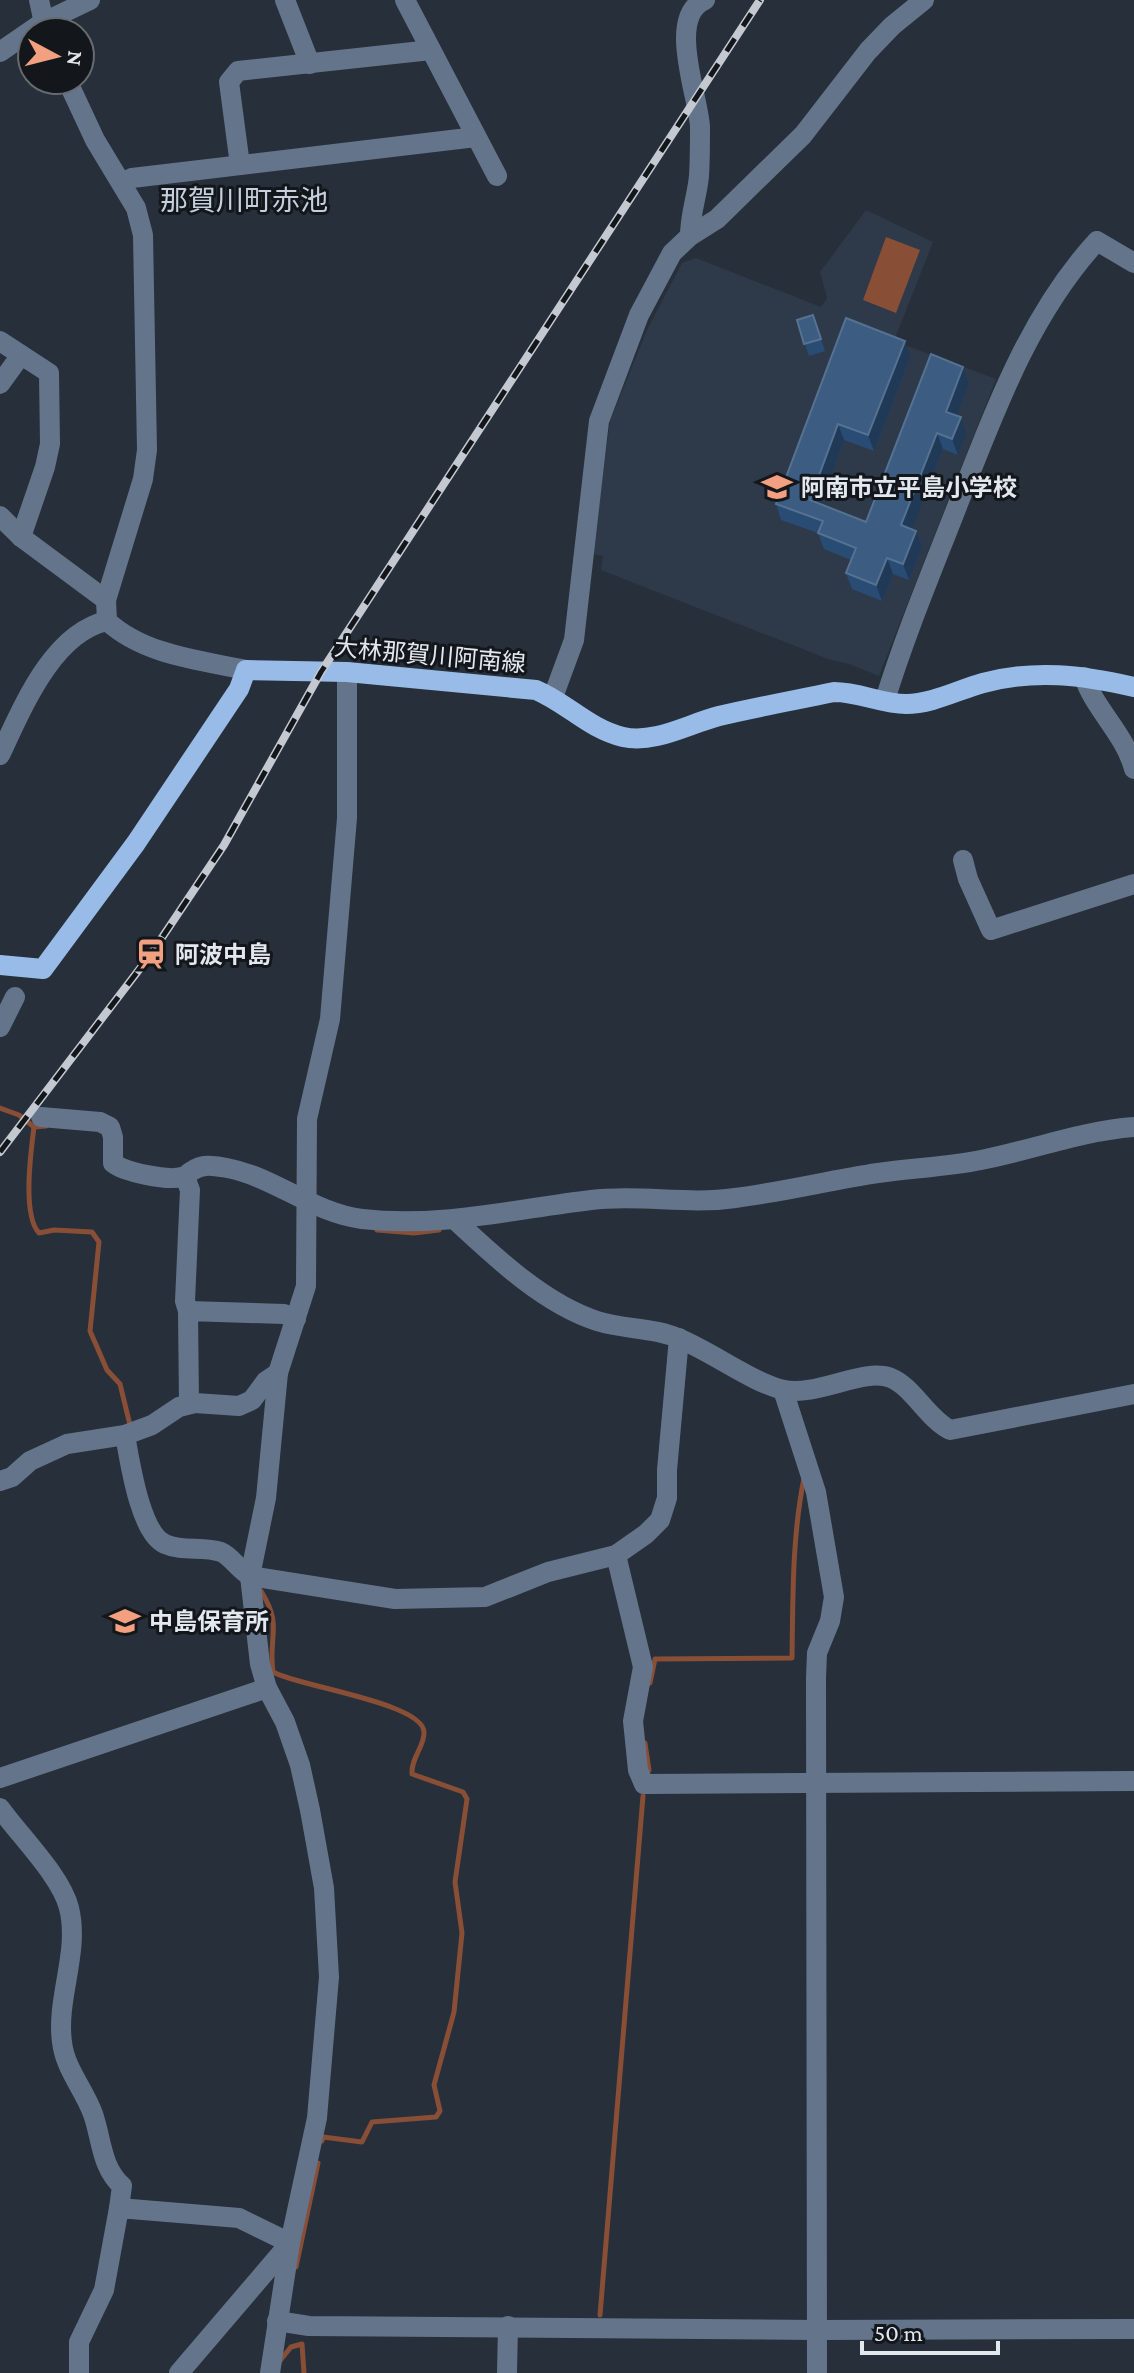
<svg xmlns="http://www.w3.org/2000/svg" width="1134" height="2373" font-family="'Crimson Pro','Noto Sans JP',serif">
	<rect width="100%" height="100%" fill="#272f3a"/>
	<!-- built -->
	<path fill="#2e3a49" d="M866 210 933 242 894 341 996 379 879 676 849 664 828 659 601 570 603 556 592 554 610 421 647 330 682 263 696 258 821 307 827 298 820 272Z"/>
	<!-- water -->
	<path fill="#884e36" d="M886 237 920 250 896 313 863 300Z"/>
	<g fill="none" stroke-linecap="round" stroke-linejoin="round">
		<!-- stream -->
		<g stroke="#884e36" stroke-width="5">
			<path d="M0 1108 19 1115 34 1127 46 1126"/>
			<path d="M34 1127C31 1151 22 1215 39 1233L54 1230 92 1232 99 1242 90 1331 107 1370 120 1384 130 1425"/>
			<path d="M377 1230 414 1233 439 1230"/>
			<path d="M261 1591C283 1626 268 1636 273 1672 296 1686 426 1703 424 1733 424 1747 411 1758 412 1774L463 1792 467 1799 455 1882 462 1933 454 2012 434 2085 440 2111 436 2117 372 2122 362 2142 323 2137 322 2141"/>
			<path d="M650 1683 655 1659 792 1658C793 1596 792 1538 804 1478"/>
			<path d="M645 1743 649 1770"/>
			<path d="M296 2267 318 2163"/>
			<path d="M600 2315 643 1796"/>
			<path d="M279 2362 291 2347 302 2344 304 2373"/>
		</g>
		<!-- minor -->
		<g stroke="#64758b" stroke-width="20">
			<path d="M39 0 46 32"/>
			<path d="M285 0 310 64"/>
			<path d="M405 0 497 176"/>
			<path d="M0 52 42 23 90 0"/>
			<path d="M67 80 95 140 136 208 143 235 147 450 143 479 106 600 107 621C144 655 199 660 246 670"/>
			<path d="M240 165 229 82 238 71 431 50"/>
			<path d="M122 183 132 178 476 137"/>
			<path d="M690 236C690 214 697 197 699 176 700 160 700 143 700 127 699 98 666 16 705 0"/>
			<path d="M0 341 49 373 50 444 45 467 21 537"/>
			<path d="M0 384 21 355"/>
			<path d="M0 516 21 537 106 600"/>
			<path d="M1084 677C1095 710 1125 734 1134 769"/>
			<path d="M553 697 574 640 599 421 639 315 672 253 690 236 717 219 803 135 868 51 892 26 924 0"/>
			<path d="M885 700C906 632 934 566 960 499 996 408 1030 314 1097 241L1134 263"/>
			<path d="M0 755C22 709 52 633 107 621"/>
			<path d="M963 860 968 879 991 930 1134 884"/>
			<path d="M0 1027 15 997"/>
			<path d="M41 1117 100 1122 110 1127 113 1137V1163C124 1172 167 1181 182 1177 189 1175 186 1174 192 1171 203 1163 215 1166 227 1168 275 1177 313 1213 362 1219 439 1228 515 1209 591 1200 639 1194 687 1205 735 1198 783 1192 831 1180 878 1173 912 1168 947 1167 981 1160 1032 1150 1081 1131 1134 1127"/>
			<path d="M185 1177 190 1190 185 1301 188 1311"/>
			<path d="M455 1220C495 1257 544 1304 597 1321 625 1330 654 1327 680 1339 712 1352 753 1383 784 1390 817 1397 864 1367 891 1378 913 1387 927 1418 950 1430L1134 1394"/>
			<path d="M783 1390 816 1492 834 1597 830 1621 817 1653 816 1678 817 2373"/>
			<path d="M189 1404 188 1311 284 1314 296 1319"/>
			<path d="M125 1435C130 1462 140 1533 165 1544 182 1552 203 1546 221 1552 231 1556 239 1570 250 1576L395 1599 485 1597 548 1572 616 1555 646 1534 660 1520 667 1498V1470L679 1338"/>
			<path d="M0 1481 12 1477 30 1461 67 1444 125 1435 152 1425 179 1407 195 1403 239 1406 252 1400 266 1381 278 1373"/>
			<path d="M616 1555 643 1667 633 1721 638 1770 644 1784 1134 1781"/>
			<path d="M0 1778 267 1688"/>
			<path d="M0 1808C20 1836 61 1876 69 1908 80 1952 56 1998 62 2042 65 2069 84 2089 93 2114 102 2140 101 2167 122 2186L119 2208"/>
			<path d="M277 2321 309 2326 817 2330 1134 2329"/>
			<path d="M79 2373V2342L104 2290 119 2208 239 2218 290 2243 179 2373"/>
			<path d="M270 2373 290 2243 317 2118 329 1977 324 1888 310 1810 300 1765 285 1722 267 1688 260 1664 250 1576 266 1498 278 1373 306 1286 307 1119 330 1019 347 818V672"/>
			<path d="M507 2373 508 2326"/>
		</g>
		<!-- major -->
		<path stroke="#98bce7" stroke-width="20" d="M0 965 43 969 136 843 239 689 246 670 347 672 536 690C567 703 589 729 623 737 655 744 688 724 719 716 757 707 796 700 834 692 859 692 882 704 906 704 932 704 958 690 983 683 1035 669 1082 675 1134 687"/>
		<!-- rail casing -->
		<g stroke="#c4c9d1" stroke-width="8">
			<path id="rail" d="M0 1152 151 954 224 845 321 672 760 0"/>
		</g>
		<!-- rail -->
		<use href="#rail" stroke="#13171c" stroke-width="5" stroke-dasharray="15" stroke-linecap="butt"/>
	</g>
	<!-- wall -->
	<g fill="#284c74">
		<path d="M813 315 825 351 809 356 797 320Z"/>
		<path d="M846 318 910 357 874 451 844 440 820 504 866 522 963 367 969 383 956 416 966 434 958 455 943 449 911 529 922 547 909 580 893 574 882 601 852 589 846 573 851 560 824 549 818 533 781 520 776 504Z"/>
	</g>
	<!-- shaded-wall -->
	<g fill="#1f3957">
		<path d="M905 341 910 357 874 451 868 435Z"/>
		<path d="M963 367 969 383 952 428 946 412Z"/>
		<path d="M961 417 966 434 958 455 952 439Z"/>
		<path d="M838 424 844 440 816 516 810 500Z"/>
		<path d="M937 433 943 449 907 541 901 525Z"/>
		<path d="M916 531 922 547 909 580 903 564Z"/>
		<path d="M887 558 893 574 882 601 876 585Z"/>
	</g>
	<!-- building -->
	<g fill="#3c5d81" stroke="#567293" stroke-width="2">
		<path d="M813 315 821 339 804 344 797 320Z"/>
		<path d="M846 318 905 341 868 435 838 424 810 500 866 522 931 354 963 367 946 412 961 417 952 439 937 433 901 525 916 531 903 564 887 558 876 585 846 573 856 548 818 533 823 521 776 504Z"/>
	</g>
	<!-- icons -->
	<defs>
		<g id="school-bare" transform="scale(2.4)"><path d="M0-5L7-2L0 1L-7-2ZM-4 1L0 2.5L4 1V4Q0 6-4 4Z" fill="#f2a07f" stroke="#13171c" stroke-width="2.5" paint-order="stroke"/></g>
		<g id="station-bare" transform="scale(2.4)"><path d="M-3-6H3Q5-6 5-4V2Q5 4 3 4L4.5 6H3L1.5 4h-3L-3 6H-4.5L-3 4Q-5 4-5 2V-4Q-5-6-3-6ZM-3.5-4v3h7v-3ZM-3.5 1v1.5H-2V1ZM2 1v1.5H3.5V1Z" fill="#f2a07f" stroke="#13171c" stroke-width="2.5" paint-order="stroke"/></g>
	</defs>
	<g fill-rule="evenodd">
		<use href="#school-bare" x="777" y="487"/>
		<use href="#station-bare" x="151" y="954"/>
		<use href="#school-bare" x="125" y="1621"/>
	</g>
	<g text-anchor="middle" dominant-baseline="central" stroke-width="6" stroke-linejoin="round" paint-order="stroke">
		<!-- poi labels -->
		<g font-size="24" font-weight="bold" fill="#e3e8ef" stroke="#13171c" text-anchor="start">
			<text x="801" y="487">阿南市立平島小学校</text>
			<text x="175" y="954">阿波中島</text>
			<text x="149" y="1621">中島保育所</text>
		</g>
		<!-- street labels -->
		<g font-size="24" fill="#e3e8ef" stroke="#13171c">
			<text transform="translate(430 655) rotate(5)">大林那賀川阿南線</text>
		</g>
		<!-- quarter labels -->
		<g font-size="28" fill="#c5cfdd" stroke="#13171c">
			<text x="244" y="200">那賀川町赤池</text>
		</g>
	</g>
	<!-- north arrow -->
	<g transform="translate(56 56) rotate(97)"><circle r="38" fill="#13171c" stroke="#666b70" stroke-width="2"/>
	<path d="M0-6L14 30L0 20L-14 30Z" fill="#f2a07f"/>
	<text y="-12" font-size="22" font-weight="bold" text-anchor="middle" fill="#e3e8ef">N</text>
	</g>
	<!-- scale -->
	<path d="M862 2341v12h136v-12" fill="none" stroke="#e3e8ef" stroke-width="4"/>
	<text x="874" y="2341" font-size="24" fill="#e3e8ef" stroke="#13171c" stroke-width="6" paint-order="stroke">50 m</text>
</svg>
